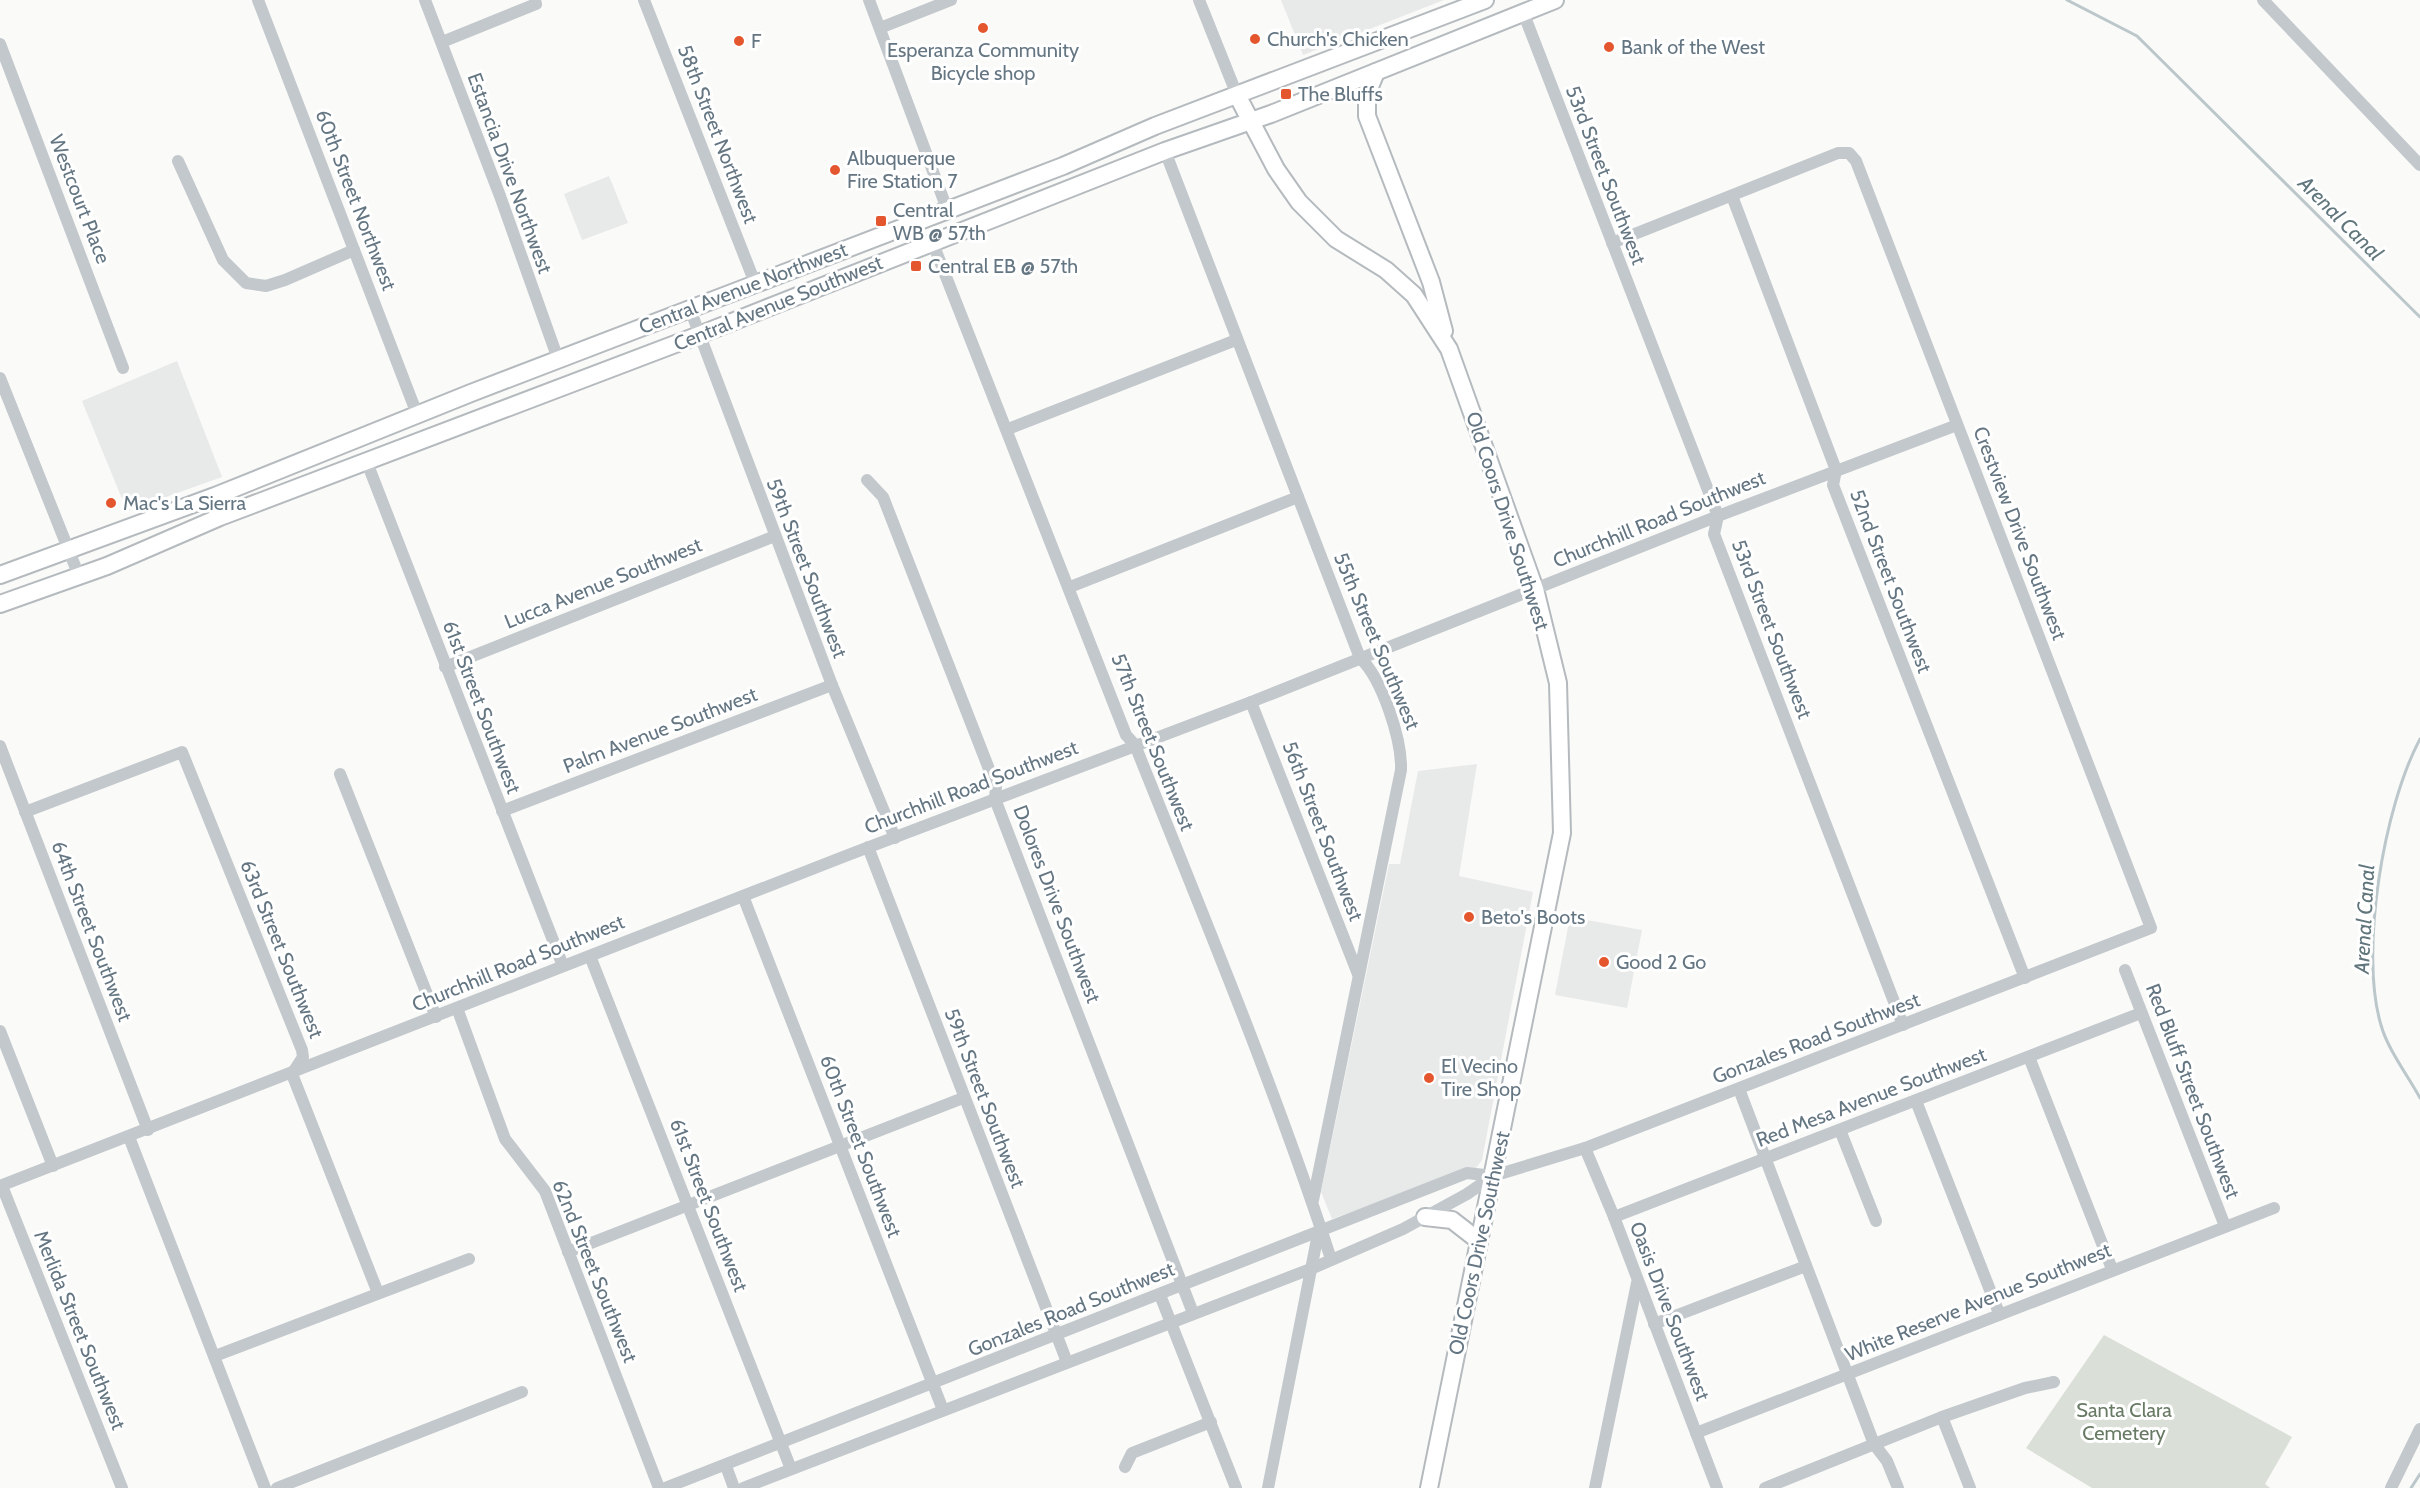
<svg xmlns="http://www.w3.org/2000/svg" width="2420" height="1488" font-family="Cabin,sans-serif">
	<rect width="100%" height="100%" fill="#fafaf8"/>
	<!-- built -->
	<g fill="#e8e9e9">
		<path d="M1281 0H1444L1303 55Z"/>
		<path d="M609 176 628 223 582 240 564 194Z"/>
		<path d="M177 361 222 477 127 511 82 401Z"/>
		<path d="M1477 764 1459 876 1533 892 1482 1160 1476 1168 1332 1219 1321 1192 1389 864H1400L1418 771Z"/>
		<path d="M1570 917 1642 930 1627 1008 1555 995Z"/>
	</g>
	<!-- green -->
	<path fill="#dadfd7" d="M2104 1335 2292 1437 2265 1484 2270 1488H2092L2026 1448Z"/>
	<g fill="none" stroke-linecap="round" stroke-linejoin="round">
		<!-- stream -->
		<g stroke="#bbc7cb" stroke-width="3">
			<path d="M2067 0 2137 36 2420 317"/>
			<path d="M2420 739C2384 806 2359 952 2381 1025 2387 1048 2408 1076 2420 1098"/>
			<path d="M2411 1488 2420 1474"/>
		</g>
		<!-- major casing -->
		<g stroke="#b5babe" stroke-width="20">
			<g id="major">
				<path d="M1376 72 1367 94V116L1431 282 1444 331"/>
				<path d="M1237 95 1276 169 1299 202 1336 239 1386 270 1414 295 1449 349 1535 589 1558 683 1562 833 1429 1488"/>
				<path d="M0 575 215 496 471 393 1063 166 1155 126 1485 0"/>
				<path d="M0 604 107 566 220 517 699 335 1165 151 1271 114 1555 0"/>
				<path d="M1425 1217 1452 1220 1479 1241"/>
			</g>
		</g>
		<!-- minor -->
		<g stroke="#c3c8cc" stroke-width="12">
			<path d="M258 0 417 414"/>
			<path d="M425 0 500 196 558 359"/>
			<path d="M644 0 755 283"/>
			<path d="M869 0 947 209"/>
			<path d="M1199 0 1237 95"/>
			<path d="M2263 0 2420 165"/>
			<path d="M1523 12 1718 516 1714 534 1903 1025"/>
			<path d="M880 28 951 0"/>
			<path d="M442 42 536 4 535 0"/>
			<path d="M0 44 123 368"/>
			<path d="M1165 151 1360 658C1382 678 1402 740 1401 770L1313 1200"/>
			<path d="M178 161 223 260 246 283 266 286 285 280 354 250"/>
			<path d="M1732 196 1836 470 1833 485 2025 978"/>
			<path d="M932 241 1126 735 1135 745C1203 915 1274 1085 1331 1259"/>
			<path d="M690 309 832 685 895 838"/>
			<path d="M0 378 79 576"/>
			<path d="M1008 429 1236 340"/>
			<path d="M366 460 563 966"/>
			<path d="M867 480 883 497 996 787 995 799 1193 1313"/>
			<path d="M1070 587 1298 497"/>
			<path d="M445 667 775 536"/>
			<path d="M1251 702 1358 974"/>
			<path d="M0 746 148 1130"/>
			<path d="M340 774 436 1017"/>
			<path d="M502 811 832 685"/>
			<path d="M25 812 182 752 302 1050 303 1057 292 1074 378 1293"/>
			<path d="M868 847 1067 1362"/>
			<path d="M743 896 943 1410"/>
			<path d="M590 956 791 1469"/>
			<path d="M2125 970 2225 1226"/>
			<path d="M457 1008 505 1139 545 1191 659 1488"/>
			<path d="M0 1031 53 1166"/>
			<path d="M2029 1057 2112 1269"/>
			<path d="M1739 1089 1874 1444 1887 1461 1898 1488"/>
			<path d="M1916 1101 1999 1313"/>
			<path d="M1840 1130 1876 1221"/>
			<path d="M129 1137 265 1488"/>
			<path d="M1585 1148 1614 1217 1717 1488"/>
			<path d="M0 1186 848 855 1251 702 1718 516 1957 425"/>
			<path d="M2 1186 122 1488"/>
			<path d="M1614 1217 2141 1013"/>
			<path d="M568 1252 963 1098"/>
			<path d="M1160 1295 1236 1488"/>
			<path d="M1654 1324 1806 1266"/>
			<path d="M215 1356 469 1259"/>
			<path d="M1942 1417 1970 1488"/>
			<path d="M1696 1433 2274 1208"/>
			<path d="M726 1466 734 1488"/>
			<path d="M1125 1467 1132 1453 1211 1422"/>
			<path d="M277 1488 522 1392"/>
			<path d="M665 1488 1467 1173 1493 1176"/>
			<path d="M743 1488 1313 1268 1403 1229 1467 1194 1493 1176 1585 1148 2151 928 1856 161 1849 153H1838L1612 243"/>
			<path d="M1268 1488 1318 1234"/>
			<path d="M1595 1488 1637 1283"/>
			<path d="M1765 1488 1942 1417 2025 1388 2054 1382"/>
			<path d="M2391 1488 2420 1429"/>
		</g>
		<!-- major -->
		<use href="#major" stroke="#fff" stroke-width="16"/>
	</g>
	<!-- markers -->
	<g fill="#e4572e" stroke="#fff" stroke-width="2">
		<circle cx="983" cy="28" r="6"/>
		<circle cx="1255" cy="39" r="6"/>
		<circle cx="739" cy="41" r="6"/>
		<circle cx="1609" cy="47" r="6"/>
		<rect x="1280" y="88" width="12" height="12" rx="3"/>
		<circle cx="835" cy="170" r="6"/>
		<rect x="875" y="215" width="12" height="12" rx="3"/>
		<rect x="910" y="260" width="12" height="12" rx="3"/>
		<circle cx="111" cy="503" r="6"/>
		<circle cx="1469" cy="917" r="6"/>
		<circle cx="1604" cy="962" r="6"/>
		<circle cx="1429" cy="1078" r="6"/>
	</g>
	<g text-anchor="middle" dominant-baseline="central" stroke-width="6" stroke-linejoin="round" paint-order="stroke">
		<!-- poi labels -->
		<g font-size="20" fill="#657683" stroke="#fff" text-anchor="start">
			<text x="1267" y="39">Church's Chicken</text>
			<text x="751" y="41">F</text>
			<text x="1621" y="47">Bank of the West</text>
			<text x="983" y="50" text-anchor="middle">Esperanza Community<tspan x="983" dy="23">Bicycle shop</tspan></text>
			<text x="1298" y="94">The Bluffs</text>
			<text x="847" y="158">Albuquerque<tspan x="847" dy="23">Fire Station 7</tspan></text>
			<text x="893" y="210">Central<tspan x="893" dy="23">WB @ 57th</tspan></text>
			<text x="928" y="266">Central EB @ 57th</text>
			<text x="123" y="503">Mac's La Sierra</text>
			<text x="1481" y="917">Beto's Boots</text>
			<text x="1616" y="962">Good 2 Go</text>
			<text x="1441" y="1066">El Vecino<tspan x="1441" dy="23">Tire Shop</tspan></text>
		</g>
		<!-- street labels -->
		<g font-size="20" fill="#657683" stroke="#fff">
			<text transform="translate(718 134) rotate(69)">58th Street Northwest</text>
			<text transform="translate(510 173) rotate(70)">Estancia Drive Northwest</text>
			<text transform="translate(1606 175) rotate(69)">53rd Street Southwest</text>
			<text transform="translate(80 199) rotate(69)">Westcourt Place</text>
			<text transform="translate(356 200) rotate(69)">60th Street Northwest</text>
			<text transform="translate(743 288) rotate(-21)">Central Avenue Northwest</text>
			<text transform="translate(778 303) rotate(-22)">Central Avenue Southwest</text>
			<text transform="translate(1659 519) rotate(-22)">Churchhill Road Southwest</text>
			<text transform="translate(1508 521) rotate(72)">Old Coors Drive Southwest</text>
			<text transform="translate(2020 533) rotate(69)">Crestview Drive Southwest</text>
			<text transform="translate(807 568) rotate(69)">59th Street Southwest</text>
			<text transform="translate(1891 581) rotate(69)">52nd Street Southwest</text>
			<text transform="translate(603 583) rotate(-22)">Lucca Avenue Southwest</text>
			<text transform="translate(1772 629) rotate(69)">53rd Street Southwest</text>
			<text transform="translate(1377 641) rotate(67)">55th Street Southwest</text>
			<text transform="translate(482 707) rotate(69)">61st Street Southwest</text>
			<text transform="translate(660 730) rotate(-21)">Palm Avenue Southwest</text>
			<text transform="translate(1153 742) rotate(68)">57th Street Southwest</text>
			<text transform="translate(971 787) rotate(-21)">Churchhill Road Southwest</text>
			<text transform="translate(1323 831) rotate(69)">56th Street Southwest</text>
			<text transform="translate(1057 904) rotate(69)">Dolores Drive Southwest</text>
			<text transform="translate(92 931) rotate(69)">64th Street Southwest</text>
			<text transform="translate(282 949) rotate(68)">63rd Street Southwest</text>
			<text transform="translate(518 963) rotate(-22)">Churchhill Road Southwest</text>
			<text transform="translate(1816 1038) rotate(-21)">Gonzales Road Southwest</text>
			<text transform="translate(2193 1091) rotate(69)">Red Bluff Street Southwest</text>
			<text transform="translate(1871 1097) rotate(-21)">Red Mesa Avenue Southwest</text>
			<text transform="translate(985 1098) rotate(69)">59th Street Southwest</text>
			<text transform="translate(861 1146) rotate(69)">60th Street Southwest</text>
			<text transform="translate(709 1205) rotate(69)">61st Street Southwest</text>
			<text transform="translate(1479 1243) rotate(-78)">Old Coors Drive Southwest</text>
			<text transform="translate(595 1271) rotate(68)">62nd Street Southwest</text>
			<text transform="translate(1978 1302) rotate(-22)">White Reserve Avenue Southwest</text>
			<text transform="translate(1071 1309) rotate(-22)">Gonzales Road Southwest</text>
			<text transform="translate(1670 1311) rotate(69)">Oasis Drive Southwest</text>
			<text transform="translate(80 1330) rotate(68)">Merlida Street Southwest</text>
		</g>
		<!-- park labels -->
		<g font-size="20" fill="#687a64" stroke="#fff">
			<text x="2124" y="1410">Santa Clara<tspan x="2124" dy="23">Cemetery</tspan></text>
		</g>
		<!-- water labels -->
		<g font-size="21" font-style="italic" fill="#60757c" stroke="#fff">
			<text transform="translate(2341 218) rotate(45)">Arenal Canal</text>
			<text transform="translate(2364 919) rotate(-87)">Arenal Canal</text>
		</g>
	</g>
</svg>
